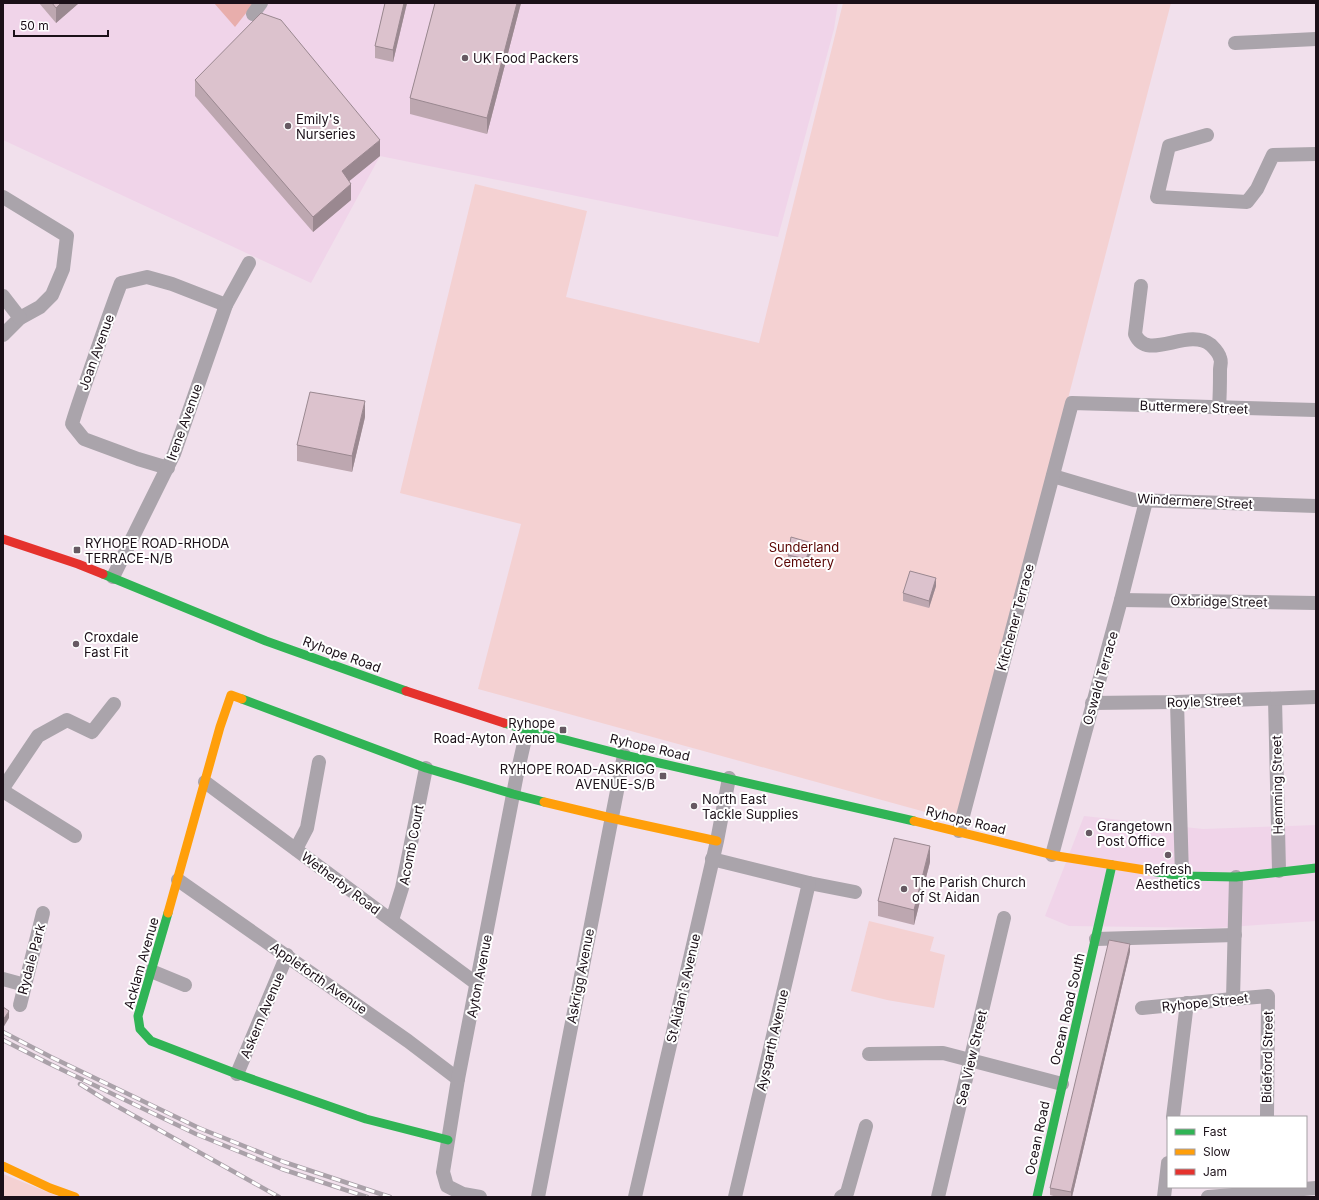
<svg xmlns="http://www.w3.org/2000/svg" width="1319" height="1200" font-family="Inter,sans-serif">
	<rect width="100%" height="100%" fill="#f1e0ec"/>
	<!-- built -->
	<g fill="#f0d4e9">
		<path d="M3 3H838L834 29 778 237 380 156 311 283 3 140Z"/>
		<path d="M1084 816 1203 829 1316 825V921L1215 928 1069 926 1045 916Z"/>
	</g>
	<!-- green -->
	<g fill="#f4d1d2">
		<path d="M843 3H1171L958 821 478 689 521 524 400 493 475 184 587 211 566 297 759 343Z"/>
		<path d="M869 921 934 937 930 951 945 955 934 1008 887 1000 851 991Z"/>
		<path d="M3 1174 60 1197H3Z"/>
	</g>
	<!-- forest -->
	<path fill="#e8aeac" d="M214 3H254L235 27Z"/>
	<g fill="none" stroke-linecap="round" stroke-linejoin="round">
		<!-- street -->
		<g stroke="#aaa4ab" stroke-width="14">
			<path d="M253 14 261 3"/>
			<path d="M1235 43 1316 39"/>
			<path d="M1207 135 1169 146 1157 197 1247 202 1257 189 1273 155 1316 154"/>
			<path d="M3 197 67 236 63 269 52 295 40 307 20 318 3 335"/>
			<path d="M1141 286 1135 334C1147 363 1188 326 1211 345 1214 348 1219 353 1220 358 1222 361 1220 366 1220 370 1220 382 1220 395 1219 407"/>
			<path d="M3 296 20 318"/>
			<path d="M168 468 138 459 84 439 72 424C79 400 88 377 96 353 104 330 112 306 121 283L147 277 172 284 226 305"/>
			<path d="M1053 476 1134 500 1316 506"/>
			<path d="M113 577 174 454 226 305 249 263"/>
			<path d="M1121 600 1316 603"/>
			<path d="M1275 699 1279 871"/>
			<path d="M1177 702 1182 876"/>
			<path d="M1092 703 1177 702 1316 697"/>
			<path d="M205 782 477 984"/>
			<path d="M3 788 38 736 67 720 92 732 114 704"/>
			<path d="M3 791 75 836"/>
			<path d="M959 831 1072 403 1316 410"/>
			<path d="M296 849 307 828 319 762"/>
			<path d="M1052 855 1121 600 1146 501"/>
			<path d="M712 859 809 883 855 892"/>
			<path d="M178 880 408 1041 458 1079"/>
			<path d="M392 920 402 888 426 768"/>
			<path d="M1096 939 1235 935"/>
			<path d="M151 971 185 985"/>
			<path d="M3 979 25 985"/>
			<path d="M1233 999 1236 877"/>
			<path d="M20 1005 43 913"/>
			<path d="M1142 1008 1233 999 1268 996 1267 1117"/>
			<path d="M869 1054 943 1053 1062 1084"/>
			<path d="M237 1074 287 955"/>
			<path d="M1173 1117 1187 1003"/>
			<path d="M480 1197 463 1194 447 1186 443 1172 458 1079 517 774 527 730"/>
			<path d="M538 1197 624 755"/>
			<path d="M635 1197 717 841 729 778"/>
			<path d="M735 1197 809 883"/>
			<path d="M841 1197 847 1193 866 1126"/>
			<path d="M938 1197 1004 918"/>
			<path d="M1164 1197 1168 1163"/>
			<path d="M1208 1197 1316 1188"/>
		</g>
		<!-- fast -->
		<g stroke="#30b455" stroke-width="9">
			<path d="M103 574 266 641 406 691"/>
			<path d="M242 699 426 768 513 794 544 802"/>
			<path d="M504 723 527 730 624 755 914 821"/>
			<path d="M1151 871 1182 876 1236 877 1316 868"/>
			<path d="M168 913 138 1016 140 1029 151 1041 237 1074 366 1119 448 1140"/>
			<path d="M1037 1197 1112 865"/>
		</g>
		<!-- slow -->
		<g stroke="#ff9f0a" stroke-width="9">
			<path d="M544 802 611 818 717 841"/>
			<path d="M914 821 1057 856 1151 871"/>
			<path d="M168 913 220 727 231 695 242 699"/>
			<path d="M3 1166 50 1188 75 1197"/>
		</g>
		<!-- jam -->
		<g stroke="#e5322d" stroke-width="9">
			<path d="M3 539 78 564 103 574"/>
			<path d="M406 691 504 723"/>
		</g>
		<!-- rail casing -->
		<g stroke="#aaa1a9" stroke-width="4.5">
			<g id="rail">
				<path d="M3 1032 51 1057 199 1128 284 1162 390 1197"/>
				<path d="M3 1040 48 1063 196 1134 282 1169 367 1197"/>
				<path d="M80 1084 104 1099 279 1197"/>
			</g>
		</g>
		<!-- rail -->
		<use href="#rail" stroke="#fff" stroke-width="3" stroke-dasharray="9" stroke-linecap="butt"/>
	</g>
	<!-- wall -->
	<g fill="#bda7b0">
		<path d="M39 3H79L56 23Z"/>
		<path d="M385 3H407L393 62 375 58V46Z"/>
		<path d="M435 3H521L487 134 410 114V98Z"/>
		<path d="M195 80 380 156 349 181 351 200 313 232 195 96Z"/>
		<path d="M365 417 352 472 297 461V445Z"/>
		<path d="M812 551 806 567 788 563V555Z"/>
		<path d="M936 586 929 608 903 601V593Z"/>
		<path d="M930 862 914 925 878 916V901Z"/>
		<path d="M1130 952 1072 1197H1057L1050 1195V1188Z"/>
	</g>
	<!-- shaded-wall -->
	<g fill="#9a8890">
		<path d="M61 3H79L56 23V8Z"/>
		<path d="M404 3H407L393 62V50Z"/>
		<path d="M517 3H521L487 134V118Z"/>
		<path d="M380 140V156L342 187V171Z"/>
		<path d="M351 184V200L313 232V217Z"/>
		<path d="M365 401V417L352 472V456Z"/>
		<path d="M812 543V551L806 567V559Z"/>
		<path d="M936 578V586L929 608V601Z"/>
		<path d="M930 846V862L914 925V910Z"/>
		<path d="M1130 944V952L1072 1197H1071V1192Z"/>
		<path d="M9 1011V1018L3 1028V1020Z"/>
	</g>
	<!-- building -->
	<g fill="#dcc2cd" stroke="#9a8890">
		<path d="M52 3H61L56 8Z"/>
		<path d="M385 3H404L393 50 375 46Z"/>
		<path d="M435 3H517L487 118 410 98Z"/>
		<path d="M261 13 281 20 380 140 342 171 351 184 313 217 195 80Z"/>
		<path d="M310 392 365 401 352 456 297 445Z"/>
		<path d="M791 537 812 543 806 559 788 555Z"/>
		<path d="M910 571 936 578 929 601 903 593Z"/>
		<path d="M894 838 930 846 914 910 878 901Z"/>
		<path d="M1109 940 1130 944 1071 1192 1050 1188Z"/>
		<path d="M3 1007 9 1011 3 1020Z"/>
	</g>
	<!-- markers -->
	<g fill="#665962" stroke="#fff" stroke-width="1.5">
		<circle cx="465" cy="58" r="4"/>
		<circle cx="288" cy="126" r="4"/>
		<rect x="73" y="546" width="8" height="8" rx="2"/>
		<circle cx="76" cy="644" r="4"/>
		<rect x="559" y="726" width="8" height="8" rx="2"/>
		<rect x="659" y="772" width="8" height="8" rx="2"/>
		<circle cx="694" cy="806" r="4"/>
		<circle cx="1089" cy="833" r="4"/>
		<circle cx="1168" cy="855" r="4"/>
		<circle cx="904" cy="889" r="4"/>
	</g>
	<g text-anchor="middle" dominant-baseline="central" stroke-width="4" stroke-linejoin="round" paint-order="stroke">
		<!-- poi labels -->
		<g font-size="13" fill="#1b1018" stroke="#fff" text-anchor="start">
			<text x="473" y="58">UK Food Packers</text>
			<text x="296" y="119">Emily's<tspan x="296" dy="15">Nurseries</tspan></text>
			<text x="85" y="543">RYHOPE ROAD-RHODA<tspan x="85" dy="15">TERRACE-N/B</tspan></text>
			<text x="84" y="637">Croxdale<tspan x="84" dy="15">Fast Fit</tspan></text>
			<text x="555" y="723" text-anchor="end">Ryhope<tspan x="555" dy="15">Road-Ayton Avenue</tspan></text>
			<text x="655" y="769" text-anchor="end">RYHOPE ROAD-ASKRIGG<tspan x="655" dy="15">AVENUE-S/B</tspan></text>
			<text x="702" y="799">North East<tspan x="702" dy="15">Tackle Supplies</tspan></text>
			<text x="1097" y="826">Grangetown<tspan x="1097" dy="15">Post Office</tspan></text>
			<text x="1168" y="869" text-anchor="middle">Refresh<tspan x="1168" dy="15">Aesthetics</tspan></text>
			<text x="912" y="882">The Parish Church<tspan x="912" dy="15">of St Aidan</tspan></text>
		</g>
		<!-- street labels -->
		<g font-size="13" fill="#1b1018" stroke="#fff">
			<text transform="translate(96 352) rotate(-70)">Joan Avenue</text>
			<text transform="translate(1194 407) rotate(2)">Buttermere Street</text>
			<text transform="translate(184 422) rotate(-70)">Irene Avenue</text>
			<text transform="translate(1195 501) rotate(3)">Windermere Street</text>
			<text transform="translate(1219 601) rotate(1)">Oxbridge Street</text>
			<text transform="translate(1015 617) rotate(-75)">Kitchener Terrace</text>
			<text transform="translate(342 654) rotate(20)">Ryhope Road</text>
			<text transform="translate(1100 678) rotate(-74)">Oswald Terrace</text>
			<text transform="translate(1204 701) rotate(-2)">Royle Street</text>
			<text transform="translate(650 747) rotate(13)">Ryhope Road</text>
			<text transform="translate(1277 785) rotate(-91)">Hemming Street</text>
			<text transform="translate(966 820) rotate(14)">Ryhope Road</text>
			<text transform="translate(411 845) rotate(-79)">Acomb Court</text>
			<text transform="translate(341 883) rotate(37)">Wetherby Road</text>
			<text transform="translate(31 959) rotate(-75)">Rydale Park</text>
			<text transform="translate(141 963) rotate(-74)">Acklam Avenue</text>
			<text transform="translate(479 976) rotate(-79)">Ayton Avenue</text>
			<text transform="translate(580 976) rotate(-79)">Askrigg Avenue</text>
			<text transform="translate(319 978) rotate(35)">Appleforth Avenue</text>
			<text transform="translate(683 988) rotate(-77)">St Aidan's Avenue</text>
			<text transform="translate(1205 1002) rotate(-6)">Ryhope Street</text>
			<text transform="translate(1067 1009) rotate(-77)">Ocean Road South</text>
			<text transform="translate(262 1015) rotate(-67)">Askern Avenue</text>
			<text transform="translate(772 1040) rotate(-77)">Aysgarth Avenue</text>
			<text transform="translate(1267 1057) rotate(-89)">Bideford Street</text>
			<text transform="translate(971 1058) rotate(-77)">Sea View Street</text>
			<text transform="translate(1037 1138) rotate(-78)">Ocean Road</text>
		</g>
		<!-- park labels -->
		<g font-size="13" fill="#590402" stroke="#fff">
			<text x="804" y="547">Sunderland<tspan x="804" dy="15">Cemetery</tspan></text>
		</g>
	</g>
	<!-- border -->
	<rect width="1319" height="1200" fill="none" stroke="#1b1018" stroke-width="8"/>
	<!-- legend -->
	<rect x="1167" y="1116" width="140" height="72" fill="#ffffff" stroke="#a49fa3"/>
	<rect x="1175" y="1129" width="20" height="6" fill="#30b455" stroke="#a49fa3"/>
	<text x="1203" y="1136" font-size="12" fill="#1b1018">Fast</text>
	<rect x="1175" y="1149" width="20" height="6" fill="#ff9f0a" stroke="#a49fa3"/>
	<text x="1203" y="1156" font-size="12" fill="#1b1018">Slow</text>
	<rect x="1175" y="1169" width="20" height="6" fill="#e5322d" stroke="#a49fa3"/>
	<text x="1203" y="1176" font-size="12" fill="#1b1018">Jam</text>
	<!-- scale -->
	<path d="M14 30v6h94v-6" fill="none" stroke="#1b1018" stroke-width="2"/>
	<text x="20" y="30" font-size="12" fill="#1b1018" stroke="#ffffff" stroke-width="3" paint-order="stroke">50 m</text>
</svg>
